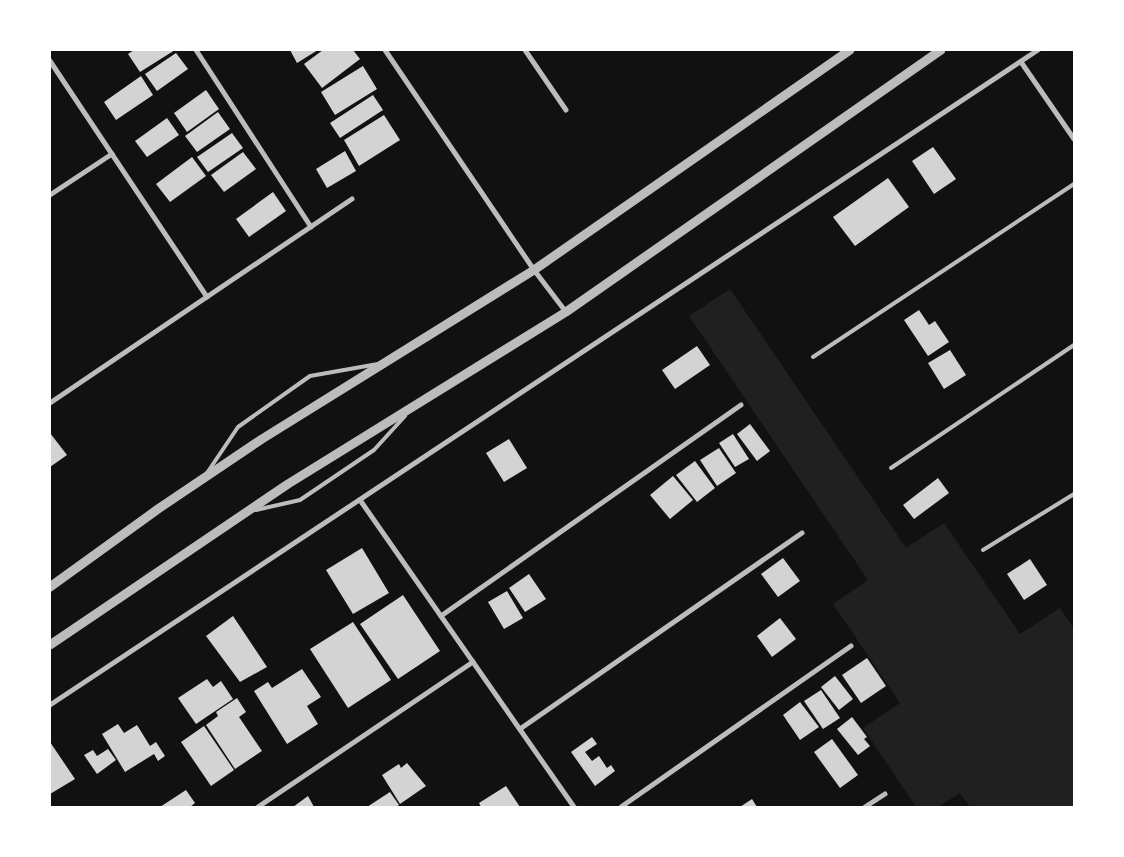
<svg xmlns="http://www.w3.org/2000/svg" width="1124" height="857" font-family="Helvetica,sans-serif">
	<rect width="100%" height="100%" fill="#111"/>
	<!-- green -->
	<path fill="#202020" d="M730 289 906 548 944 523 1020 634 1060 608 1074 629V807H970L960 793 938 807H916L863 728 900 703 833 604 868 580 689 316Z"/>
	<!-- building -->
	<g fill="#d3d3d3">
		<path d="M134 50H175L140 72 128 54Z"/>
		<path d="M290 50H318L297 63Z"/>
		<path d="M323 50H353L360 59 322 88 304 64Z"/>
		<path d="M176 53 188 69 157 91 145 74Z"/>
		<path d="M363 66 377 89 335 115 321 92Z"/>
		<path d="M141 76 153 95 116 120 104 102Z"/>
		<path d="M206 90 219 109 187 132 174 113Z"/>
		<path d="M373 95 383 110 340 138 330 123Z"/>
		<path d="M218 112 230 129 197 152 185 136Z"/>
		<path d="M384 115 400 140 359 166 344 140Z"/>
		<path d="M167 118 179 135 147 157 135 141Z"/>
		<path d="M232 133 243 148 208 172 197 157Z"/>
		<path d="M933 147 956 179 934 194 912 161Z"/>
		<path d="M345 151 356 171 327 188 316 169Z"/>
		<path d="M243 152 256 169 224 192 211 175Z"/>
		<path d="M192 157 206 176 170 202 156 184Z"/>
		<path d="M888 178 909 207 855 246 833 217Z"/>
		<path d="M273 192 286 211 249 237 236 219Z"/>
		<path d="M919 310 929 325 935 321 949 342 928 356 904 320Z"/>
		<path d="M697 346 710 365 675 389 662 370Z"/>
		<path d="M950 350 966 375 944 389 928 363Z"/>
		<path d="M750 424 770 451 757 461 737 434Z"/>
		<path d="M50 433 67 455 50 467Z"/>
		<path d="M733 434 749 459 735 467 719 443Z"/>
		<path d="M509 439 527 468 504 482 486 453Z"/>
		<path d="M719 448 736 473 717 486 700 460Z"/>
		<path d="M695 461 715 488 697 502 676 475Z"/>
		<path d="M673 476 693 500 670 519 650 495Z"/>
		<path d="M938 478 949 493 914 519 903 505Z"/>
		<path d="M362 548 389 593 353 614 326 570Z"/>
		<path d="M783 558 800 581 778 597 761 574Z"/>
		<path d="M1030 559 1047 585 1024 600 1007 574Z"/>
		<path d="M529 574 546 599 525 612 509 588Z"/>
		<path d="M507 591 523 618 504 629 488 602Z"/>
		<path d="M403 595 440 651 398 679 360 624Z"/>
		<path d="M233 616 267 667 240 682 206 636Z"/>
		<path d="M780 618 796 639 772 657 757 636Z"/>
		<path d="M353 622 391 680 348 708 310 649Z"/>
		<path d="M867 658 886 686 861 703 842 675Z"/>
		<path d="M302 669 321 697 307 706 318 724 287 744 254 691 268 682 272 688Z"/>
		<path d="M835 676 853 699 839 710 821 687Z"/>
		<path d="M207 679 213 687 221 681 233 699 196 724 178 698Z"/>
		<path d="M821 690 840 718 823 729 804 701Z"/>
		<path d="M237 698 246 712 239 717 262 751 235 769 206 725 218 716 216 712Z"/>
		<path d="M800 702 819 727 800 740 783 715Z"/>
		<path d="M852 717 867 737 864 739 870 746 858 755 837 729Z"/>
		<path d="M118 724 124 733 137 725 150 746 156 742 165 756 158 761 154 754 125 772 102 734Z"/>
		<path d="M204 726 234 770 211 786 181 742Z"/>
		<path d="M592 737 597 744 585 752 592 761 599 756 607 768 611 765 615 771 595 786 571 752Z"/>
		<path d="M832 739 858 775 840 788 814 752Z"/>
		<path d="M50 742 75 779 50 794Z"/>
		<path d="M108 749 116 760 97 774 84 755 93 750 97 756Z"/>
		<path d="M407 763 426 786 400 804 382 775 399 764 401 768Z"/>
		<path d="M506 786 520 807H481L479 803Z"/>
		<path d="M186 790 195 803 190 807H160Z"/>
		<path d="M390 792 399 805 396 807H367Z"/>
		<path d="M308 796 314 807H293Z"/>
		<path d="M752 799 757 807H740Z"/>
	</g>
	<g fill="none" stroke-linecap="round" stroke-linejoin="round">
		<!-- service -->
		<g stroke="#bcbcbc" stroke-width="4">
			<path d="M813 357 1074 184"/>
			<path d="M891 468 1074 345"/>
			<path d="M207 473 238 427 310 376 378 364"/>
			<path d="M256 510 300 500 374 450 405 416"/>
			<path d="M983 550 1074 494"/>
		</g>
		<!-- minor -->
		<g stroke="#bcbcbc" stroke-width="5">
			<path d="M196 50 311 227"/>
			<path d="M385 50 534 270 566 312"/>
			<path d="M525 50 566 110"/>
			<path d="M50 61 207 297"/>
			<path d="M1021 62 1074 139"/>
			<path d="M50 195 112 154"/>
			<path d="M50 403 352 199"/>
			<path d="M360 500 574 807"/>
			<path d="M441 616 741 405"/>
			<path d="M50 705 1038 50"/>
			<path d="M520 729 802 533"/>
			<path d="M258 807 473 662"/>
			<path d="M621 807 851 646"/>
			<path d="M865 807 885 794"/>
		</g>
		<!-- tertiary -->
		<g stroke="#bcbcbc" stroke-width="9">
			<path d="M50 587 158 509 262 439 534 270 850 50"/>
			<path d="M50 645 288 484 566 312 941 50"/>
		</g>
	</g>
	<!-- border -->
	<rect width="1124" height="857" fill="none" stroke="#ffffff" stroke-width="102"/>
</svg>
